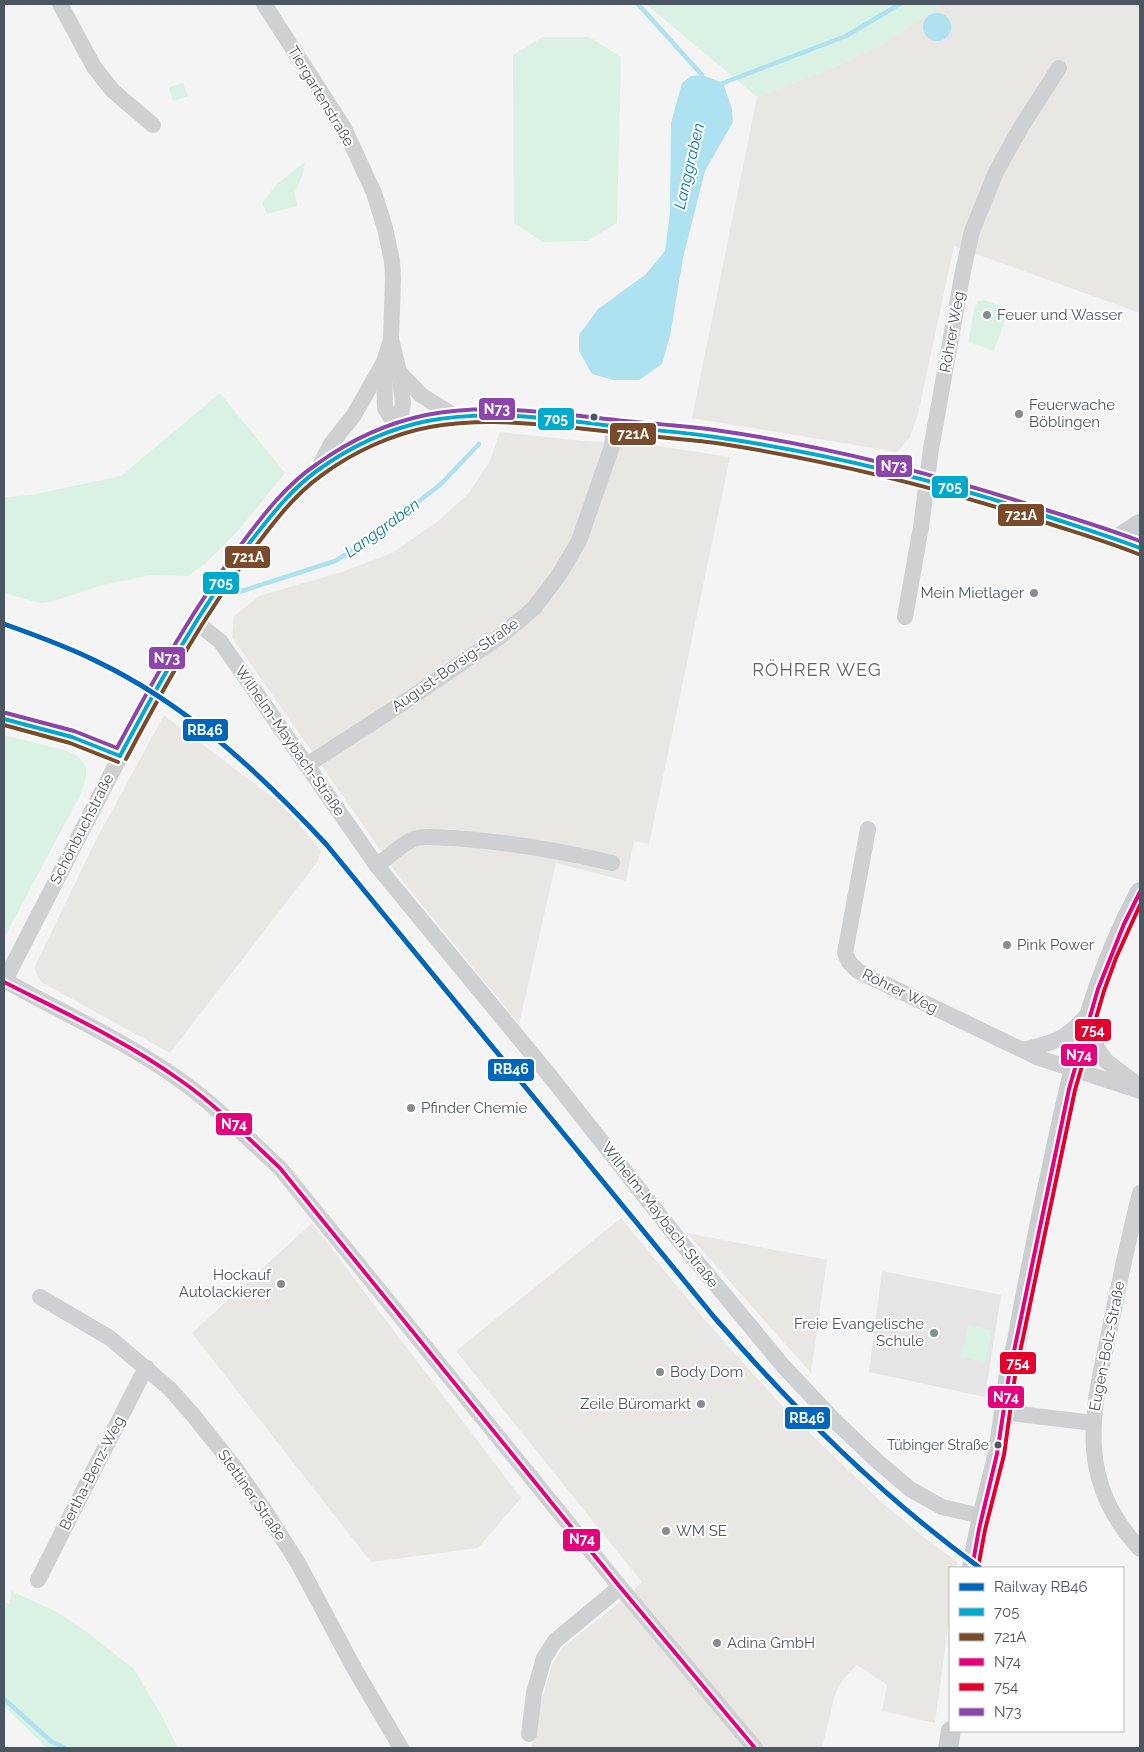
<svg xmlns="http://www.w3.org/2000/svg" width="1144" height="1752" font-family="Raleway,sans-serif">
	<rect width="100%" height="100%" fill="#f4f4f4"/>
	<!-- commercial -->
	<g fill="#e8e7e3">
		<path d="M943 4H1140V313L954 246 918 414 910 437 897 452 692 418 757 97 834 67 880 45Z"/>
		<path d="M500 432 582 441 645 444 730 457 649 844 634 841 626 881 556 863 519 1024 397 874 232 637 234 616 259 596 342 572 392 553 437 522 469 493 490 461Z"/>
		<path d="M164 715 281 804 321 850 318 861 170 1053 41 982 34 968 96 840Z"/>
		<path d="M621 1218 705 1320 784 1408 880 1501 925 1538 957 1562 956 1568H950V1613L935 1723 882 1711 887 1685 857 1665 844 1678 835 1694 822 1748H531L540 1706 552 1665 562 1648 619 1603 642 1582 456 1351Z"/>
		<path d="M312 1223 521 1498 478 1548 371 1562 192 1333Z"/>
		<path d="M687 1233 827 1260 811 1373Z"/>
	</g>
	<!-- education -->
	<path fill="#e6e5e6" d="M882 1271 1001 1295 985 1397 869 1372Z"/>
	<!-- green -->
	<g fill="#d9f2e3">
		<path d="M646 4H943L880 45 834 67 757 97Z"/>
		<path d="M543 37H589L621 57 617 223 587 241 543 242 514 223 513 55Z"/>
		<path d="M183 83 188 96 173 101 169 87Z"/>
		<path d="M305 162 302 176 295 192 297 206 267 214 262 203 278 183Z"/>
		<path d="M984 300 1009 309 994 351 968 342 975 306 979 301Z"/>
		<path d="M220 393 285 473 237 532 206 563 188 576 151 575 103 585 50 602 39 603 4 593V497L31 495 121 476Z"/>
		<path d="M4 735 64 750 78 756 86 767V778L81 793 4 938Z"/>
		<path d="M968 1325 992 1330 986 1362 961 1357Z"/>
		<path d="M11 1591 55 1611 84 1630 134 1669 160 1713 178 1748H47L4 1706V1602L10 1604Z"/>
	</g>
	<!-- water -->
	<g fill="#aee2f0">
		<circle cx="937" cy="27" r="14"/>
		<path d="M702 75 723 83 732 109 733 122 705 171 683 258 670 336 662 364 639 380H613L592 374 579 351V335L598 309 645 275 665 251 670 213 671 123 682 83 691 76Z"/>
	</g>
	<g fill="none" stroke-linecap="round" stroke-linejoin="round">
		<!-- stream -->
		<g stroke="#aee2f0" stroke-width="4.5">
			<path d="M638 4 702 75V80"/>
			<path d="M720 86 723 83 846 36 900 4"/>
			<path d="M239 592 335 561 358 547 377 534 441 484 479 444"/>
			<path d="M4 1699 52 1742 65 1748"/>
		</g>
		<!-- minor -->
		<g stroke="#ced0d2" stroke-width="16">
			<path d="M60 4 94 67 113 91 153 125"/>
			<path d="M264 4 344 128 374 193 385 228 392 261 393 278 391 339 399 372 403 403 398 429"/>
			<path d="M384 362 385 408 398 429"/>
			<path d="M399 372 421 395 456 417"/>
			<path d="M317 471 331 444 354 415 384 362 391 339"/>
			<path d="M905 617 921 527 931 449 963 271 972 231 996 172 1021 127 1059 68"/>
			<path d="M196 622 220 641 377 866 546 1071 683 1245 784 1367 835 1421 877 1461 910 1489 942 1507 981 1516"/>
			<path d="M4 719 72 737 120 756"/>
			<path d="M307 765 412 697 501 636 534 608 559 575 579 541 612 446 614 426"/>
			<path d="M868 829 845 953 849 962 858 971 1039 1058 1140 1091"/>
			<path d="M377 866C388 857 401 844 414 839 425 835 441 838 453 838 508 842 558 850 612 863"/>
			<path d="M4 980C63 1013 125 1041 180 1080 215 1105 247 1138 280 1168L620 1587 755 1748"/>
			<path d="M4 982 142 714 196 622 243 552 267 521 298 487 317 471 343 455 398 429 456 417H486L554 420 725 438 845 461 956 488 1117 539 1140 548"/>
			<path d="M1089 1015 1097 1048 1106 1061 1139 1086"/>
			<path d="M1023 1050C1056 1042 1065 1040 1088 1014"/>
			<path d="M1140 1193C1129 1236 1120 1279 1111 1323 1093 1409 1073 1477 1140 1549"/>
			<path d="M40 1297 110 1338 170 1389 193 1415 236 1469 267 1514 298 1563 354 1668 401 1748"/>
			<path d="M1003 1412 1093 1423"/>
			<path d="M38 1580 140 1379 147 1368"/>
			<path d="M529 1734 534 1693 544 1658 555 1641 620 1587"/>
		</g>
		<!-- major -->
		<g stroke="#caced1" stroke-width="20">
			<path d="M1117 539 1140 524"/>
			<path d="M972 1568C977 1533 987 1499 995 1465 1002 1436 1004 1405 1009 1375 1012 1362 1016 1348 1018 1335 1029 1275 1041 1216 1054 1157 1073 1065 1095 976 1140 892"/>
			<path d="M948 1748 951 1731"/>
		</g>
		<!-- bus-1 casing -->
		<g stroke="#fff" stroke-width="8">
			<g id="bus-1">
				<path d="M4 719 72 737 120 756"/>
				<path d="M120 756C159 683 199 611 248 545 269 518 290 490 318 470 350 447 388 429 427 421 490 409 556 419 619 427 651 430 683 432 715 437 826 453 936 480 1043 515 1076 526 1108 536 1140 548"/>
			</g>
		</g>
		<!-- bus-2 casing -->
		<g stroke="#fff" stroke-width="8">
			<g id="bus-2">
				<path d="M4 725 70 743 118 762"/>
				<path d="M126 759C164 687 204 615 253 550 273 523 294 495 322 475 353 452 392 434 430 427 493 416 558 426 621 433 653 437 684 439 716 443 826 460 936 487 1041 521 1074 532 1106 541 1138 554"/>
			</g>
		</g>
		<!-- bus-3 casing -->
		<g stroke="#fff" stroke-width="8">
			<g id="bus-3">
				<path d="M4 982C63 1012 126 1041 180 1080 216 1105 248 1138 280 1168L620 1587 755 1748"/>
				<path d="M972 1568 979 1529 997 1454 1009 1375 1069 1089 1098 989 1124 924 1140 892"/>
			</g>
		</g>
		<!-- bus-4 casing -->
		<g stroke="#fff" stroke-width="8">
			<path id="bus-4" d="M978 1568 985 1530 1004 1455 1015 1376 1075 1090 1104 991 1116 958 1140 905"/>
		</g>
		<!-- bus-5 casing -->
		<g stroke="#fff" stroke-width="8">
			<path id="bus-5" d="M6 713 74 731 117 748C155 677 194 607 243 542 264 514 287 484 317 464 349 441 387 423 426 415 491 402 560 414 625 421 655 424 685 426 715 430 826 446 936 474 1043 509 1076 519 1108 529 1140 541"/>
		</g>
		<!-- bus-1 -->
		<use href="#bus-1" stroke="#00a9ce" stroke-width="4"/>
		<!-- bus-2 -->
		<use href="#bus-2" stroke="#7a4b2a" stroke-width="4"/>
		<!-- bus-3 -->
		<use href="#bus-3" stroke="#e5007d" stroke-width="4"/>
		<!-- bus-4 -->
		<use href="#bus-4" stroke="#e4002b" stroke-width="4"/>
		<!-- bus-5 -->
		<use href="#bus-5" stroke="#8e44ad" stroke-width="4"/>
		<!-- rail-1 casing -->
		<g stroke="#fff" stroke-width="9">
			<path id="rail-1" d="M4 624C35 635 66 646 96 661 186 704 259 772 326 844L714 1317C797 1412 878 1493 980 1568"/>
		</g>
		<!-- rail-1 -->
		<use href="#rail-1" stroke="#0065bd" stroke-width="5"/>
	</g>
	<!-- markers -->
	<g fill="#868d94" stroke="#fff" stroke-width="2">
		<circle cx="987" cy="315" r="5"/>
		<circle cx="1019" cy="414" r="5"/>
		<circle cx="1034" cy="593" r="5"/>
		<circle cx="1007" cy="945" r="5"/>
		<circle cx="411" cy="1108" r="5"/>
		<circle cx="281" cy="1284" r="5"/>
		<circle cx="934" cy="1333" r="5"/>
		<circle cx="660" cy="1372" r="5"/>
		<circle cx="701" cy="1404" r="5"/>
		<circle cx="666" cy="1531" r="5"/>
		<circle cx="717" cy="1643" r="5"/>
	</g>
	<g fill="#4a5661" stroke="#fff" stroke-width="2">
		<circle cx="594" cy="417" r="4.5"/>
		<circle cx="998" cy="1445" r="4.5"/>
	</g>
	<g text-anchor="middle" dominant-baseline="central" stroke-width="4" stroke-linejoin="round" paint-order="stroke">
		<!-- bus labels -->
		<g font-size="14" fill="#4a5661" stroke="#fff" text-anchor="end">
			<text x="989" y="1445">Tübinger Straße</text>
		</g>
		<!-- street labels -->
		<g font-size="15" fill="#4a5661" stroke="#fff">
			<text transform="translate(321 96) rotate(59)">Tiergartenstraße</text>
			<text transform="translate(952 332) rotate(-80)">Röhrer Weg</text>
			<text transform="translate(455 665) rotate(-35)">August-Borsig-Straße</text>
			<text transform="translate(290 741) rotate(55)">Wilhelm-Maybach-Straße</text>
			<text transform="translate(82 829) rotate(-63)">Schönbuchstraße</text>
			<text transform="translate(900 991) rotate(26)">Röhrer Weg</text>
			<text transform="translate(660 1215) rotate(52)">Wilhelm-Maybach-Straße</text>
			<text transform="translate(1107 1346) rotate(-79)">Eugen-Bolz-Straße</text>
			<text transform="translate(92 1473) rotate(-63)">Bertha-Benz-Weg</text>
			<text transform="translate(252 1495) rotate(55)">Stettiner Straße</text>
		</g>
		<!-- poi labels -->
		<g font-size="15" fill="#4a5661" stroke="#fff" text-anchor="start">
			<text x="997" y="315">Feuer und Wasser</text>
			<text x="1029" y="405">Feuerwache<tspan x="1029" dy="17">Böblingen</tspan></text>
			<text x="1024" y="593" text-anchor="end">Mein Mietlager</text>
			<text x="1017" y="945">Pink Power</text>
			<text x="421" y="1108">Pfinder Chemie</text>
			<text x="271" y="1275" text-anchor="end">Hockauf<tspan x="271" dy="17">Autolackierer</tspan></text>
			<text x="924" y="1324" text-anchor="end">Freie Evangelische<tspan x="924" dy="17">Schule</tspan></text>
			<text x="670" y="1372">Body Dom</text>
			<text x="691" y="1404" text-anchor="end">Zeile Büromarkt</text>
			<text x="676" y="1531">WM SE</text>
			<text x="727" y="1643">Adina GmbH</text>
		</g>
		<!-- water labels -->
		<g font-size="16" font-style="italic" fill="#0c7c9b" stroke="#fff">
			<text transform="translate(689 166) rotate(-77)">Langgraben</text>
			<text transform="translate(382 528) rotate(-36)">Langgraben</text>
		</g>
		<!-- quarter labels -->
		<g font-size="18" letter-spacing="1" fill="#5f6368" stroke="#fff">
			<text x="817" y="669">RÖHRER WEG</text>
		</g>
	</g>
	<g stroke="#fff" stroke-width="2">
		<rect x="478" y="397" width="38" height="24" rx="5" fill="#8e44ad"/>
		<rect x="537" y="407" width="38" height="24" rx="5" fill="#00a9ce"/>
		<rect x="609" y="422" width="48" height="24" rx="5" fill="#7a4b2a"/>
		<rect x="875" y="454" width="38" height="24" rx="5" fill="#8e44ad"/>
		<rect x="931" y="475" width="38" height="24" rx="5" fill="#00a9ce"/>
		<rect x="997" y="503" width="48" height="24" rx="5" fill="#7a4b2a"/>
		<rect x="224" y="545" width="47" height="24" rx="5" fill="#7a4b2a"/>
		<rect x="202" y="571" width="38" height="24" rx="5" fill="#00a9ce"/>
		<rect x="148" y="646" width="38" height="24" rx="5" fill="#8e44ad"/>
		<rect x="182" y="718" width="47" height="24" rx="5" fill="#0065bd"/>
		<rect x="1074" y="1018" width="38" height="24" rx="5" fill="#e4002b"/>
		<rect x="1060" y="1043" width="38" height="24" rx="5" fill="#e5007d"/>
		<rect x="487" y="1058" width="48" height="24" rx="5" fill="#0065bd"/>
		<rect x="215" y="1112" width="38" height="24" rx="5" fill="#e5007d"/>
		<rect x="999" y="1351" width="38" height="24" rx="5" fill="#e4002b"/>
		<rect x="987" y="1385" width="38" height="24" rx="5" fill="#e5007d"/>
		<rect x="784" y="1406" width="47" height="24" rx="5" fill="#0065bd"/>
		<rect x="562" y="1528" width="39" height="24" rx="5" fill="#e5007d"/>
	</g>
	<g font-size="14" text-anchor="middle" font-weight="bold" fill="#fff">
		<text x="497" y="414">N73</text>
		<text x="556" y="424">705</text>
		<text x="633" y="439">721A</text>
		<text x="894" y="471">N73</text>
		<text x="950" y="492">705</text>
		<text x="1021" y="520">721A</text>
		<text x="248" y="562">721A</text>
		<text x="221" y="588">705</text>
		<text x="167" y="663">N73</text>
		<text x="205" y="735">RB46</text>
		<text x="1093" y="1035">754</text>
		<text x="1079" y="1060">N74</text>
		<text x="511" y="1074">RB46</text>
		<text x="234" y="1129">N74</text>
		<text x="1018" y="1368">754</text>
		<text x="1006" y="1402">N74</text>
		<text x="807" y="1423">RB46</text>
		<text x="582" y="1544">N74</text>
	</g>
	<!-- border -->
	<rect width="1144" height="1752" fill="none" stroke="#4a5661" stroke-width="10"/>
	<!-- legend -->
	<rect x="949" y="1567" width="175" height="165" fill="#ffffff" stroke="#b7bbc0"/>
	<rect x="959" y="1583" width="25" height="8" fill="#0065bd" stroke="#b7bbc0"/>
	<text x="994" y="1592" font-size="15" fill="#4a5661">Railway RB46</text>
	<rect x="959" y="1608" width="25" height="8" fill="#00a9ce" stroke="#b7bbc0"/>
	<text x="994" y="1617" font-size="15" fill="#4a5661">705</text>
	<rect x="959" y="1633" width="25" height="8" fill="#7a4b2a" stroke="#b7bbc0"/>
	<text x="994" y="1642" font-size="15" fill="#4a5661">721A</text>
	<rect x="959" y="1658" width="25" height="8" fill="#e5007d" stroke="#b7bbc0"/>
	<text x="994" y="1667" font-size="15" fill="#4a5661">N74</text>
	<rect x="959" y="1683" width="25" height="8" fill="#e4002b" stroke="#b7bbc0"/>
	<text x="994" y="1692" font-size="15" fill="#4a5661">754</text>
	<rect x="959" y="1708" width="25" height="8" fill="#8e44ad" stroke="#b7bbc0"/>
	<text x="994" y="1717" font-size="15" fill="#4a5661">N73</text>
</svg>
